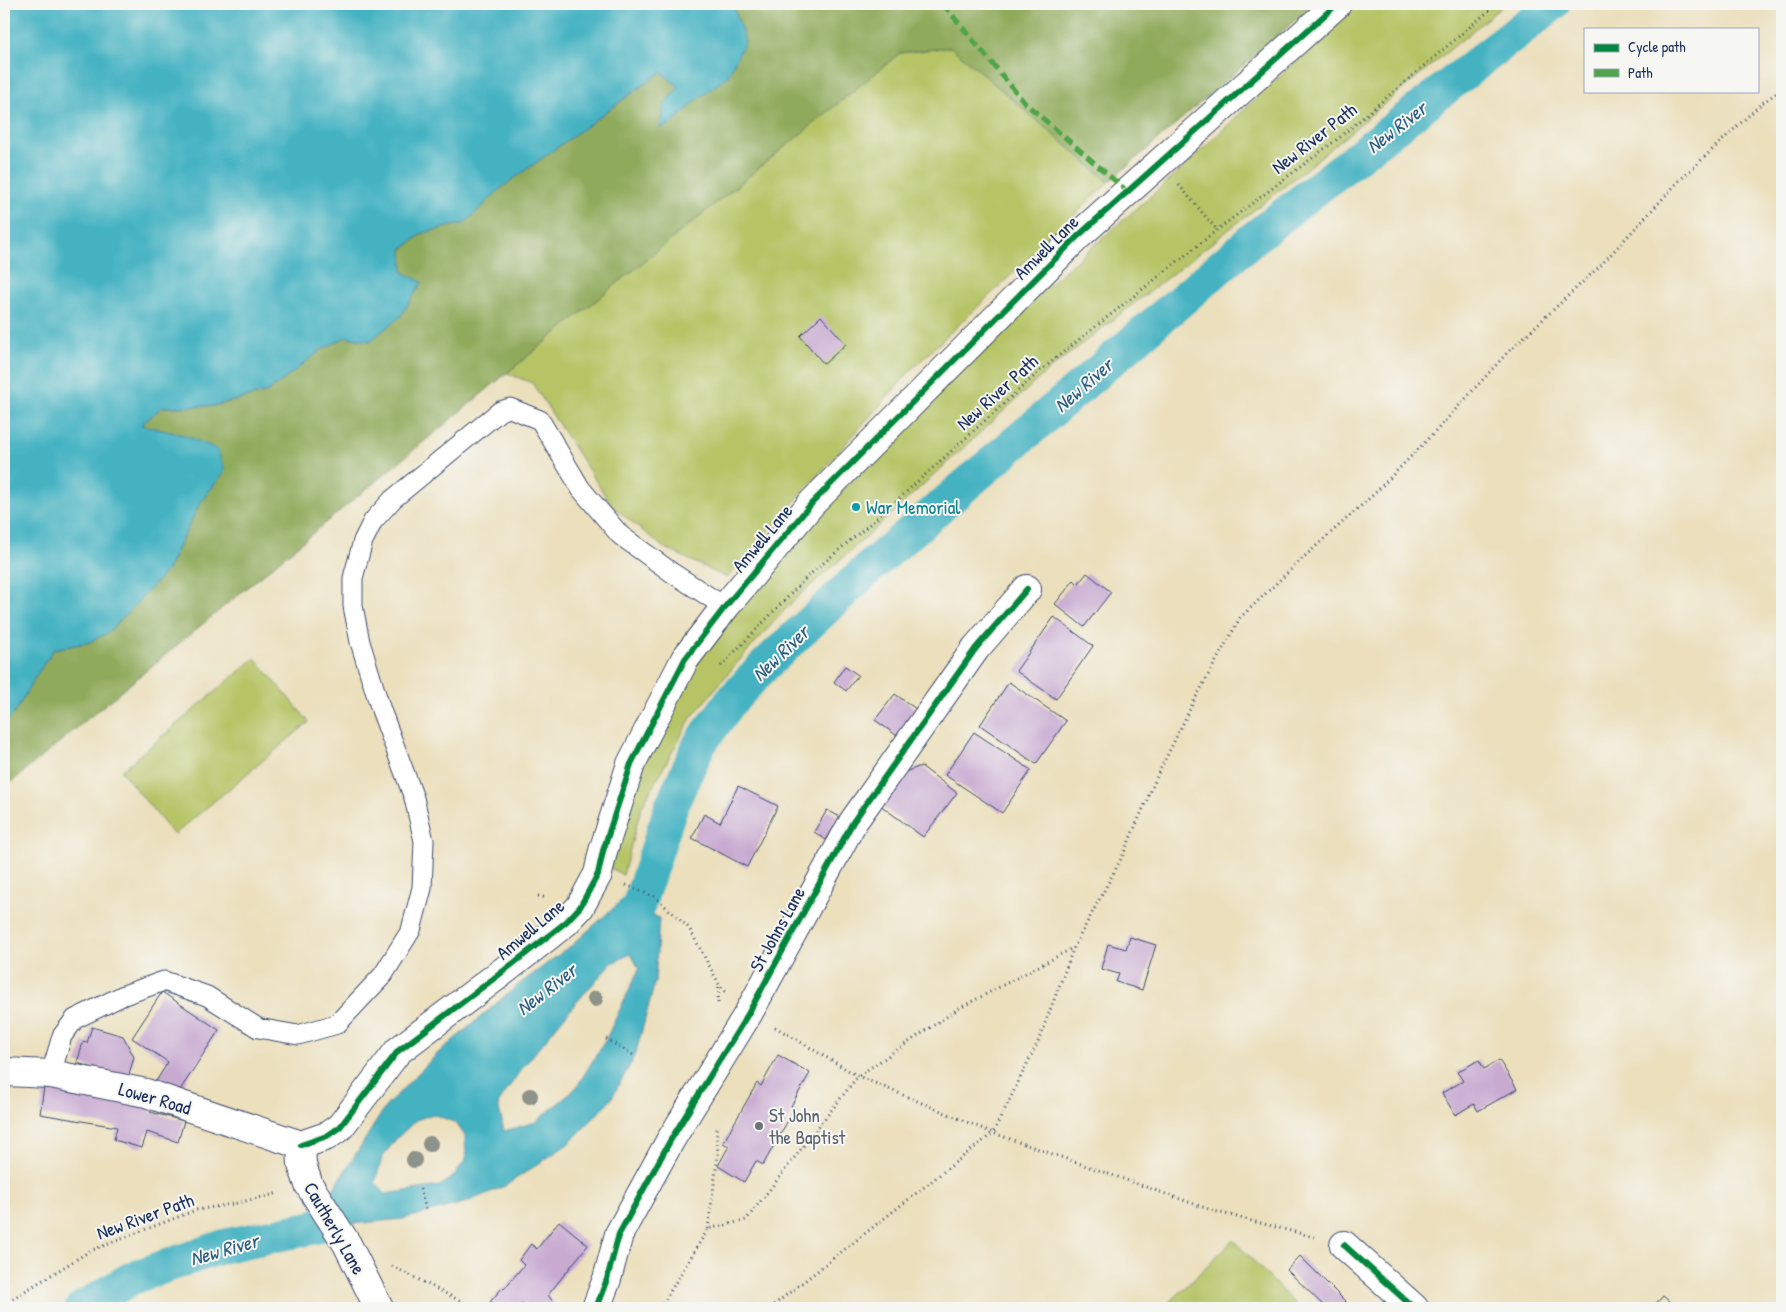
<svg xmlns="http://www.w3.org/2000/svg" width="1786" height="1312" font-family="'Patrick Hand',sans-serif">
	<rect width="100%" height="100%" fill="#f6f6f2"/>
	<filter id="ink" filterUnits="userSpaceOnUse"><feTurbulence type="fractalNoise" baseFrequency=".02" numOctaves="2"/><feDisplacementMap in="SourceGraphic" scale="10" xChannelSelector="R" yChannelSelector="G"/><feConvolveMatrix kernelMatrix="1 2 1 2 8 2 1 2 1" color-interpolation-filters="sRGB"/></filter>
	<filter id="wash" filterUnits="userSpaceOnUse"><feTurbulence type="fractalNoise" baseFrequency=".0096" numOctaves="4" result="noise"/><feDisplacementMap in="SourceGraphic" scale="20" xChannelSelector="R" yChannelSelector="G"/><feGaussianBlur stdDeviation="1.12" result="paint"/><feColorMatrix in="noise" values="0 0 0 0 0 0 0 0 0 0 0 0 0 0 0 0 0 1.4 0 .05"/><feComposite in="paint" operator="in"/></filter>
	<g filter="url(#wash)">
		<rect width="100%" height="100%" fill="#ebdfbc"/>
		<!-- green -->
		<g fill="#b6c466" stroke="#687a62">
			<path d="M1356 4H1505L1290 182 1046 372 865 538 793 601 737 663 691 718 641 808 623 875 610 868 643 759 698 662 778 560 884 446 1045 288 1173 177Z"/>
			<path d="M951 47 1109 182 911 370 727 578 663 547 612 506 532 383 507 373 900 53Z"/>
			<path d="M255 658 309 722 174 835 121 771Z"/>
			<path d="M1233 1240 1299 1308H1164Z"/>
		</g>
		<!-- forest -->
		<path fill="#90aa5b" stroke="#566c5c" d="M733 4H1314L1109 182 951 47 900 53 507 373 4 788V724L14 714 37 674 54 649 90 642 166 572 200 503 225 471 184 435 140 426 162 407 213 406 268 392 321 350 346 337 370 341 422 282 403 272 402 250 423 233 465 223 501 188 661 72 679 87 665 103 671 124 698 99 745 41Z"/>
		<!-- water -->
		<g fill="#45b2c2" stroke="#307090" fill-rule="evenodd">
			<path d="M4 4H733L745 41 728 76 698 99 671 124 660 128 665 103 679 87 661 72 501 188 465 223 423 233 402 249 403 272 422 282 400 317 370 341 346 337 321 350 268 392 213 406 162 407 141 425 184 435 217 449 225 471 200 503 166 572 109 632 90 642 54 649 37 674 14 714 4 724Z"/>
			<path d="M619 903 638 907 659 918 655 982 635 1056 610 1101 568 1144 505 1186 464 1203 403 1219 309 1228 386 1106 437 1054 518 985 572 945ZM631 954 639 969 606 1039 576 1088 536 1122 504 1131 498 1104 520 1071 574 1005 612 963ZM433 1114 456 1123 465 1136 466 1159 453 1177 440 1186 386 1194 375 1183 382 1158 396 1139 416 1120Z"/>
		</g>
		<g fill="none" stroke-linecap="round" stroke-linejoin="round">
			<!-- canal -->
			<g stroke="#45b2c2" stroke-width="34">
				<path d="M607 940 638 907 672 804 699 745 731 701 764 666 870 567 1255 237 1553 4"/>
				<path d="M82 1308 132 1278 224 1246 315 1227 344 1208 346 1205"/>
			</g>
		</g>
		<g id="blocks">
			<!-- building -->
			<g fill="#c8aad1">
				<path d="M821 316 846 344 824 364 800 336Z"/>
				<path d="M1087 573 1111 592 1084 627 1055 604 1074 580 1078 584Z"/>
				<path d="M1054 617 1093 646 1056 699 1016 671Z"/>
				<path d="M845 666 858 675 846 691 834 682Z"/>
				<path d="M1009 682 1066 721 1036 764 980 725Z"/>
				<path d="M895 694 920 712 900 738 875 720Z"/>
				<path d="M974 732 1031 770 1002 813 945 775Z"/>
				<path d="M921 766 957 793 923 837 880 805 905 772Z"/>
				<path d="M738 786 778 806 747 867 692 838 704 814 720 823Z"/>
				<path d="M827 810 840 817 826 840 814 832Z"/>
				<path d="M1130 937 1156 945 1142 990 1116 982 1119 974 1101 969 1108 944 1126 949Z"/>
				<path d="M162 992 219 1030 180 1090 155 1083 168 1062 132 1038Z"/>
				<path d="M92 1027 123 1036 134 1057 128 1078 77 1063 83 1042 87 1043Z"/>
				<path d="M778 1055 810 1073 791 1106 795 1108 763 1165 756 1161 744 1182 718 1166 729 1146 723 1143 757 1083 761 1086Z"/>
				<path d="M1479 1060 1484 1069 1499 1060 1517 1089 1478 1111 1474 1104 1455 1115 1442 1093 1463 1081 1457 1072Z"/>
				<path d="M44 1087 151 1106 150 1112 184 1121 178 1142 147 1132 142 1148 114 1140 117 1127 40 1114Z"/>
				<path d="M559 1221 588 1245 548 1295 557 1307 555 1308H528L522 1303 518 1308H509L490 1302 503 1287 504 1289 524 1265 519 1260 531 1244 537 1249Z"/>
				<path d="M1300 1256 1346 1302 1339 1308H1326L1287 1270Z"/>
				<path d="M1389 1295 1404 1308H1377Z"/>
				<path d="M1663 1296 1677 1308H1652Z"/>
			</g>
		</g>
	</g>
	<g filter="url(#ink)">
		<use href="#blocks" fill-opacity="0" stroke="#3a496c" stroke-width="1"/>
		<g fill="none" stroke-linecap="round" stroke-linejoin="round">
			<!-- lane casing -->
			<g stroke="#3a496c" stroke-width="21">
				<path id="lane" d="M51 1074 62 1036 75 1019 124 995 164 981 207 996 258 1028 298 1035 337 1024 383 975 411 930 422 888 424 841 414 798 381 710 360 642 353 606V578L363 541 373 521 393 499 500 411 510 408 540 420 581 489 620 535 671 572 725 607"/>
			</g>
			<!-- street casing -->
			<g stroke="#3a496c" stroke-width="30">
				<g id="street">
					<path d="M4 1072 51 1074 146 1093 301 1145"/>
					<path d="M301 1145 327 1136 340 1127 398 1051 501 973 566 922 580 907 598 874 603 851 631 764 685 659 725 607 812 503 1078 236 1337 4"/>
					<path d="M301 1145 302 1165 309 1185 347 1244 379 1308"/>
					<path d="M1344 1245 1414 1308"/>
					<path d="M596 1308 607 1279 619 1234 670 1141 748 1014 853 822 976 648 1027 589"/>
				</g>
			</g>
			<!-- path -->
			<g stroke="#3a496c" stroke-width="3" stroke-dasharray="1 4" stroke-linecap="butt">
				<path d="M1179 185 1217 230"/>
				<path d="M721 666 808 576 884 512 1041 370 1217 230 1340 137 1497 4"/>
				<path d="M626 885 655 897 689 928 719 984 726 992"/>
				<path d="M538 896 547 898"/>
				<path d="M718 1003 719 984"/>
				<path d="M775 1027 858 1076 993 1133 1214 1211 1314 1237"/>
				<path d="M606 1039 635 1056"/>
				<path d="M420 1189 427 1213"/>
				<path d="M708 1229 718 1154 716 1125"/>
				<path d="M392 1266 474 1308"/>
				<path d="M4 1304 90 1251 196 1210 233 1204 279 1193"/>
				<path d="M660 1308 708 1229 746 1220 858 1076 958 1009 1073 948"/>
				<path d="M770 1308 993 1133 1038 1042 1074 947 1122 857 1158 774 1195 699 1240 618 1305 556 1373 495 1435 432 1507 353 1601 265 1680 180 1761 104 1782 89"/>
			</g>
			<!-- lane -->
			<use href="#lane" stroke="#fff" stroke-width="19"/>
			<!-- street -->
			<use href="#street" stroke="#fff" stroke-width="28"/>
			<!-- quiet -->
			<path stroke="#4fa44a" stroke-width="5" stroke-dasharray="10 5" stroke-linecap="butt" d="M943 4 1025 103 1127 191"/>
			<!-- cycleway casing -->
			<g stroke="#f6f6f2" stroke-width="9">
				<g id="cycleway">
					<path d="M301 1145 327 1136 340 1127 398 1051 501 973 566 922 580 907 598 874 603 851 631 764 685 659 725 607 812 503 1078 236 1337 4"/>
					<path d="M1344 1245 1414 1308"/>
					<path d="M596 1308 607 1279 619 1234 670 1141 748 1014 853 822 976 648 1027 589"/>
				</g>
			</g>
			<!-- cycleway -->
			<use href="#cycleway" stroke="#00873e" stroke-width="6"/>
		</g>
		<!-- trees -->
		<g fill="#8e9389">
			<circle cx="595" cy="999" r="8"/>
			<circle cx="530" cy="1096" r="8"/>
			<circle cx="430" cy="1144" r="8"/>
			<circle cx="414" cy="1160" r="8"/>
		</g>
	</g>
	<!-- markers -->
	<circle fill="#0f9aa8" stroke="#f6f6f2" stroke-width="2" cx="856" cy="507" r="5"/>
	<circle fill="#6b7280" stroke="#f6f6f2" stroke-width="2" cx="759" cy="1126" r="5"/>
	<g text-anchor="middle" dominant-baseline="central" stroke-width="4" stroke-linejoin="round" paint-order="stroke">
		<!-- street labels -->
		<g font-size="19" fill="#1b2f5e" stroke="#f6f6f2">
			<text transform="translate(1314 138) rotate(-38)">New River Path</text>
			<text transform="translate(1046 247) rotate(-45)">Amwell Lane</text>
			<text transform="translate(997 392) rotate(-42)">New River Path</text>
			<text transform="translate(762 538) rotate(-50)">Amwell Lane</text>
			<text transform="translate(530 929) rotate(-40)">Amwell Lane</text>
			<text transform="translate(777 929) rotate(-61)">St Johns Lane</text>
			<text transform="translate(155 1098) rotate(16)">Lower Road</text>
			<text transform="translate(145 1216) rotate(-20)">New River Path</text>
			<text transform="translate(335 1228) rotate(60)">Cautherly Lane</text>
		</g>
		<!-- culture labels -->
		<g font-size="19" fill="#0d838f" stroke="#f6f6f2" text-anchor="start">
			<text x="866" y="507">War Memorial</text>
		</g>
		<!-- worship labels -->
		<g font-size="19" fill="#5b616d" stroke="#f6f6f2" text-anchor="start">
			<text x="769" y="1115">St John<tspan x="769" dy="22">the Baptist</tspan></text>
		</g>
		<!-- water labels -->
		<g font-size="20" font-style="italic" fill="#2a5d81" stroke="#f6f6f2">
			<text transform="translate(1396 127) rotate(-38)">New River</text>
			<text transform="translate(1083 385) rotate(-41)">New River</text>
			<text transform="translate(780 653) rotate(-44)">New River</text>
			<text transform="translate(546 989) rotate(-38)">New River</text>
			<text transform="translate(224 1249) rotate(-16)">New River</text>
		</g>
	</g>
	<!-- margin -->
	<rect width="1786" height="1312" fill="none" stroke="#f6f6f2" stroke-width="20"/>
	<!-- legend -->
	<rect x="1584" y="28" width="175" height="65" fill="#f6f6f2" stroke="#9ea6b7"/>
	<rect x="1594" y="44" width="25" height="8" fill="#00873e" stroke="#9ea6b7"/>
	<text x="1628" y="52" font-size="15" fill="#1b2f5e">Cycle path</text>
	<rect x="1594" y="69" width="25" height="8" fill="#4fa44a" stroke="#9ea6b7"/>
	<text x="1628" y="78" font-size="15" fill="#1b2f5e">Path</text>
</svg>
